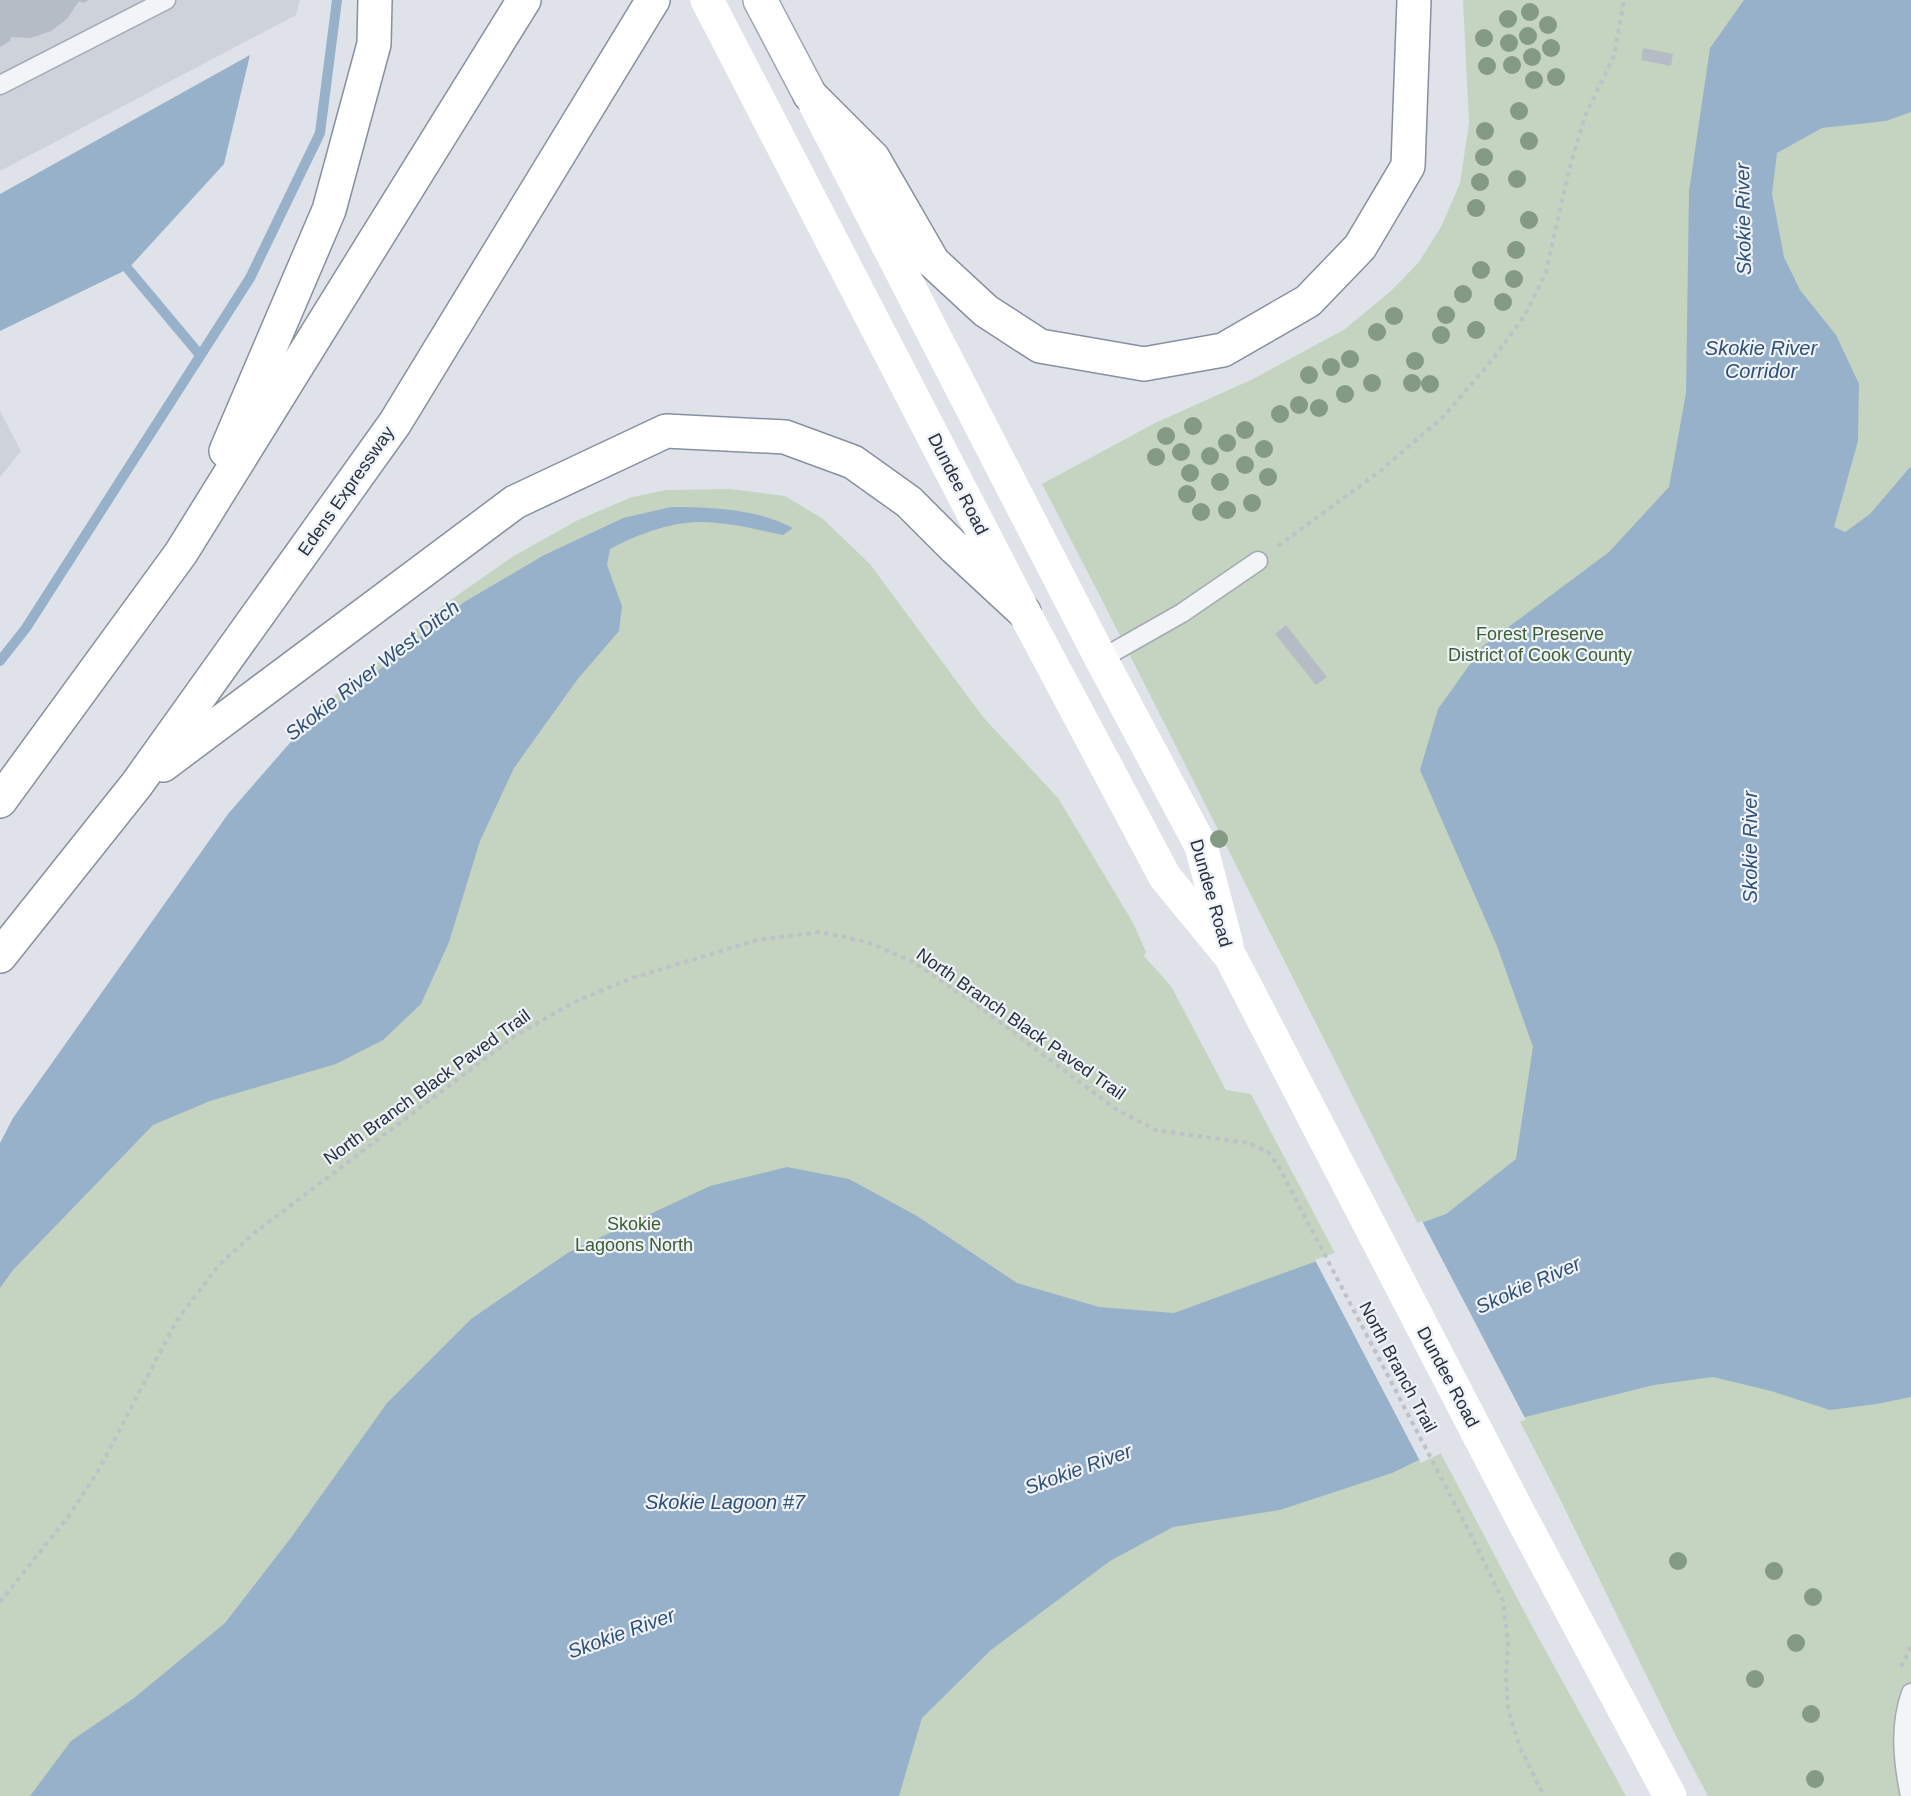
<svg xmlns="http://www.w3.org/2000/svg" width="1911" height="1796" font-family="Helvetica,sans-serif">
	<rect width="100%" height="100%" fill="#dfe3e9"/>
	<!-- built -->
	<g fill="#cdd2db">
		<path d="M0 0H300L296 15 0 171Z"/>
		<path d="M0 411 21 451 0 477Z"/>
	</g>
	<!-- green -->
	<g fill="#c5d4c0">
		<path d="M1463 0H1911V1796H1708L1678 1740 1557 1493 1387 1164 1101 598 1042 484 1155 423 1253 379 1345 329 1392 290 1419 262 1441 227 1460 183 1469 123Z"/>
		<path d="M730 489 785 496 823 519 870 564 983 717 1058 798 1132 921 1146 952 1144 956 1171 986 1226 1090 1251 1094 1532 1626 1626 1796H0V1190L623 518 544 555 464 602 295 737 297 725 379 661 445 604 512 557 578 520 632 497 667 490Z"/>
	</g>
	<!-- water -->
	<g fill="#98b1cb">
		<path d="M1744 0H1911V112L1886 121 1822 128 1777 153 1772 194 1784 257 1800 290 1836 335 1859 384 1858 441 1834 527 1845 532 1870 514 1911 466V1397L1877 1404 1830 1410 1771 1391 1713 1377 1654 1385 1489 1426 1392 1473 1280 1510 1173 1527 1110 1561 991 1650 922 1718 899 1796H30L71 1741 134 1698 225 1623 290 1539 387 1403 471 1319 569 1252 710 1186 787 1167 849 1179 917 1216 1017 1283 1099 1307 1174 1313 1446 1214 1516 1159 1533 1047 1497 946 1420 770 1438 709 1483 646 1609 552 1669 487 1686 393 1689 191 1710 48Z"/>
		<path d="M250 55 224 164 128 269 0 331V194Z"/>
		<path d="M671 507C711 507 758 509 793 528L783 535C755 529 714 519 685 523 659 526 633 537 610 549L607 565 622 606 619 631 577 680 514 768 480 841 449 942 421 1004 383 1040 336 1064 210 1101 153 1125 13 1270 0 1288V1143L13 1118 228 814 295 737 464 602 544 555 623 518Z"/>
	</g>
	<!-- pier -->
	<path fill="#dfe3e9" d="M1422 1221 1526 1420 1490 1429 1421 1463 1315 1260Z"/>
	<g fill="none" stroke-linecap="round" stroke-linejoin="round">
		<!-- stream -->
		<g stroke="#98b1cb" stroke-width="10">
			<path d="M128 269 200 355"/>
			<path d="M0 661 26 628 250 278 320 133 337 0"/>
		</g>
	</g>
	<!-- building -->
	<g fill="#b6bcc6">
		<path d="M0 0H89L83 3 79 1 67 19 51 31 31 38 11 37 10 41 0 47Z"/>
		<path d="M1643 48 1673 54 1671 66 1641 60Z"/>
		<path d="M1286 625 1327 677 1316 685 1275 634Z"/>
	</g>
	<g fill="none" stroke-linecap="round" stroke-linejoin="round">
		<!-- lane casing -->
		<g stroke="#a4aab3" stroke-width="21">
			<g id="lane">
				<path d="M0 85 166 0"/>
				<path d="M1101 659 1182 613 1258 561"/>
				<path d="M1910 1796C1903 1762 1899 1726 1911 1693"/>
			</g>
		</g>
		<!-- primary casing -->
		<g stroke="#9ea7b6" stroke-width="36">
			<path id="primary" d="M760 0 810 95"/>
		</g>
		<!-- highway casing -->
		<g stroke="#8690a1" stroke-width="36">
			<g id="highway">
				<path d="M810 95 873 158 933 262 986 311 1040 346 1144 364 1223 350 1308 301 1360 247 1408 166 1414 0"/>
				<path d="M226 451 329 210 374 44 375 0"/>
				<path d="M163 765 515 502 666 431 785 437 853 462 909 502 955 548 1024 612"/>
				<path d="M0 801 181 553 524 0"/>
				<path d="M0 956 137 784 395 423 653 0"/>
			</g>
		</g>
		<!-- path -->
		<g stroke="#bdc1c8" stroke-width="4" stroke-dasharray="4.5 4.5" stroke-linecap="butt">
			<path d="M1278 546 1379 472 1444 416 1492 360 1525 315 1546 272 1569 170 1585 116 1614 56 1624 0"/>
			<path d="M0 1602 68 1517 98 1471 177 1320 219 1265 254 1233 515 1036 574 1002 632 978 757 940 820 932 867 942 911 961 970 1000 1117 1110 1156 1130 1248 1143 1268 1152 1278 1165 1472 1537 1503 1601 1508 1643 1506 1678 1508 1709 1519 1745 1544 1796"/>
			<path d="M1901 1667 1911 1646"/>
		</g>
		<!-- lane -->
		<use href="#lane" stroke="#f2f4f7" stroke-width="18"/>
		<!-- secondary -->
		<g stroke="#fff" stroke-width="33">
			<path d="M707 0 1024 612 1165 877 1230 956 1519 1513 1670 1796"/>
			<path d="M815 104 1101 659 1201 846 1227 945"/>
		</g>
		<!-- primary -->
		<use href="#primary" stroke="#fff" stroke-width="33"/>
		<!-- highway -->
		<use href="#highway" stroke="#fff" stroke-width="33"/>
	</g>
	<!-- trees -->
	<g fill="#859a85">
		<circle cx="1530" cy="12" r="9"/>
		<circle cx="1508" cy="19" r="9"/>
		<circle cx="1548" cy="25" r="9"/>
		<circle cx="1528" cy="36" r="9"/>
		<circle cx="1484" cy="38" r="9"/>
		<circle cx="1509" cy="43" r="9"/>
		<circle cx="1551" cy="48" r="9"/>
		<circle cx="1532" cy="57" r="9"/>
		<circle cx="1512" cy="65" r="9"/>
		<circle cx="1487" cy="66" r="9"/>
		<circle cx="1556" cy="77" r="9"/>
		<circle cx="1534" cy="80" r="9"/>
		<circle cx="1519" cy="111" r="9"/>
		<circle cx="1485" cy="131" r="9"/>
		<circle cx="1529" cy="141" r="9"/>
		<circle cx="1484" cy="157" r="9"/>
		<circle cx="1517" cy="179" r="9"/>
		<circle cx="1480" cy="182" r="9"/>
		<circle cx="1476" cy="208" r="9"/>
		<circle cx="1529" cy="220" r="9"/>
		<circle cx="1516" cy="250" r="9"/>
		<circle cx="1481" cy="270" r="9"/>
		<circle cx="1514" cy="279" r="9"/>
		<circle cx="1463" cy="294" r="9"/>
		<circle cx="1503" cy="302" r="9"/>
		<circle cx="1446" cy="315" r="9"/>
		<circle cx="1394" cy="316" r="9"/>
		<circle cx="1476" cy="330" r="9"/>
		<circle cx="1377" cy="332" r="9"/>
		<circle cx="1441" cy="335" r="9"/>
		<circle cx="1350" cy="359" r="9"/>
		<circle cx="1415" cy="361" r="9"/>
		<circle cx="1331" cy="367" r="9"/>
		<circle cx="1309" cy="375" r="9"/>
		<circle cx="1372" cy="383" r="9"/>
		<circle cx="1412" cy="383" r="9"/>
		<circle cx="1430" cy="384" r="9"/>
		<circle cx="1345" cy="394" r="9"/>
		<circle cx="1299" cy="405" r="9"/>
		<circle cx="1319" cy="408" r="9"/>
		<circle cx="1280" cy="414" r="9"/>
		<circle cx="1193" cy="426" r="9"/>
		<circle cx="1245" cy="430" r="9"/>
		<circle cx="1166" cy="436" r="9"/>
		<circle cx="1227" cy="443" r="9"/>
		<circle cx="1264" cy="449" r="9"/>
		<circle cx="1181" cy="452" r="9"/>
		<circle cx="1210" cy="456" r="9"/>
		<circle cx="1156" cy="457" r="9"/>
		<circle cx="1245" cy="465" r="9"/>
		<circle cx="1190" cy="473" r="9"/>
		<circle cx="1268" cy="477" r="9"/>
		<circle cx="1220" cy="482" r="9"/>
		<circle cx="1187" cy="494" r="9"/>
		<circle cx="1252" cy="503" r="9"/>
		<circle cx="1227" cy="510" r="9"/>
		<circle cx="1201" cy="512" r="9"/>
		<circle cx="1219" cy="839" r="9"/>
		<circle cx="1678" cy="1561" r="9"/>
		<circle cx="1774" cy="1571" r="9"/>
		<circle cx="1813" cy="1597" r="9"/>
		<circle cx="1796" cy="1643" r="9"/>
		<circle cx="1755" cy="1679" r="9"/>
		<circle cx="1811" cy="1714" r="9"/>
		<circle cx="1815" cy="1779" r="9"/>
	</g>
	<g text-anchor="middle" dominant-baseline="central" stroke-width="4.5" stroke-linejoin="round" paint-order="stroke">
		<!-- street labels -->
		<g font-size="18" fill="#273041" stroke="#eff2f7">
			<text transform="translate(958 484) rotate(63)">Dundee Road</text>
			<text transform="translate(346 491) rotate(-55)">Edens Expressway</text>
			<text transform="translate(1211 893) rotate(74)">Dundee Road</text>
			<text transform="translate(1021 1024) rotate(35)">North Branch Black Paved Trail</text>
			<text transform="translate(427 1087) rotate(-36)">North Branch Black Paved Trail</text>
			<text transform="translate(1398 1367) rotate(62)">North Branch Trail</text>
			<text transform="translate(1448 1377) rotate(62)">Dundee Road</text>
		</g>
		<!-- park labels -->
		<g font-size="18" fill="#3b5e34" stroke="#eff2f7">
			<text x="1540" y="634">Forest Preserve<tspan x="1540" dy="21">District of Cook County</tspan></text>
			<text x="634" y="1224">Skokie<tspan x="634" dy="21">Lagoons North</tspan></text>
		</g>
		<!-- water labels -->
		<g font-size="20" font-style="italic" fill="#2f4f77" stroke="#eff2f7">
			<text transform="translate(1743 219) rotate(-91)">Skokie River</text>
			<text x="1761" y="348">Skokie River<tspan x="1761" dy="23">Corridor</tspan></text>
			<text transform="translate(372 670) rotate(-38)">Skokie River West Ditch</text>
			<text transform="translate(1750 847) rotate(-90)">Skokie River</text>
			<text transform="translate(1528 1285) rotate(-24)">Skokie River</text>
			<text transform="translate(1078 1469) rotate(-20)">Skokie River</text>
			<text x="725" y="1502">Skokie Lagoon #7</text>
			<text transform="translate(621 1633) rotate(-20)">Skokie River</text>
		</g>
	</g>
</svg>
